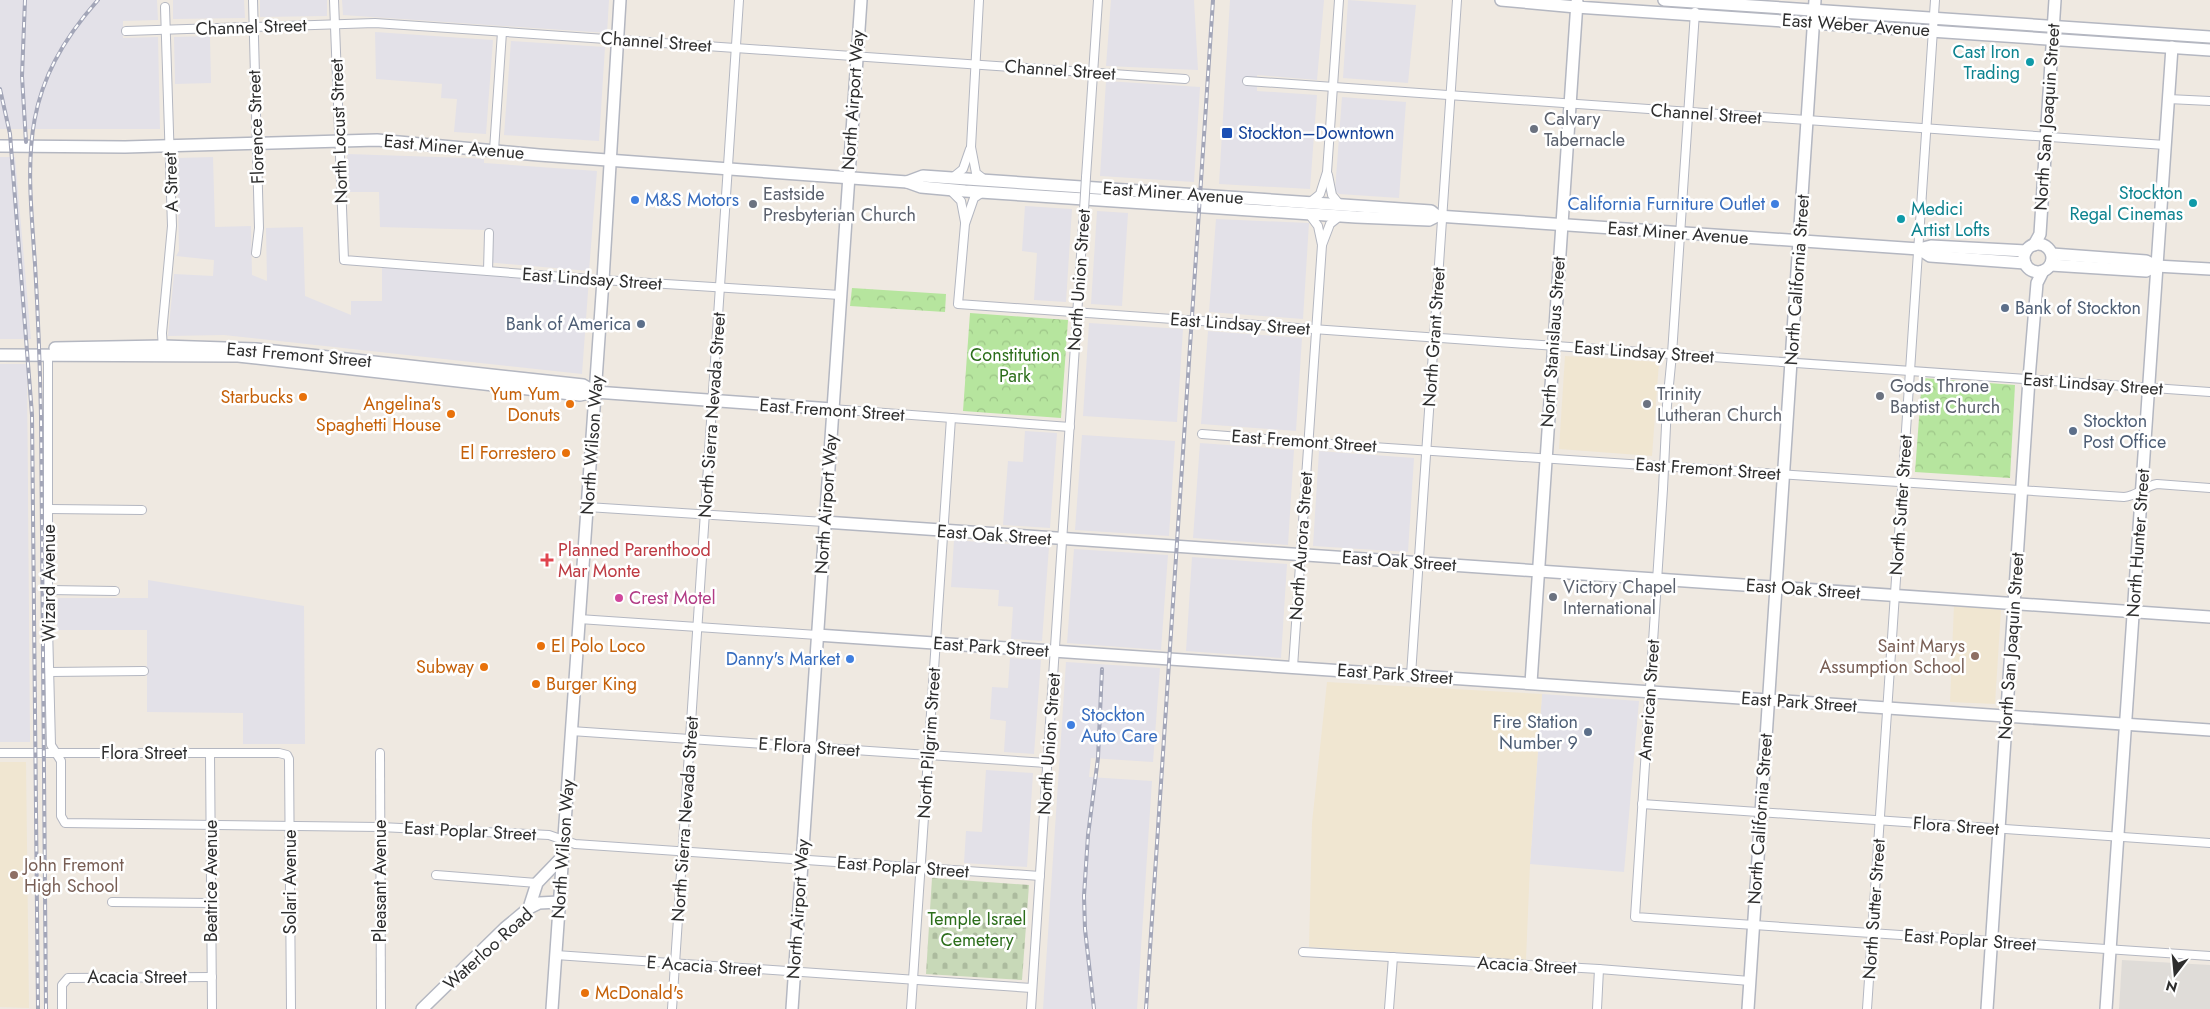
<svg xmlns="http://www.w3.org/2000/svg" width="2210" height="1009" font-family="Jost,sans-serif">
	<defs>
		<pattern id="cemetery-stones" width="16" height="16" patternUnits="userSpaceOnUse" patternTransform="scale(1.25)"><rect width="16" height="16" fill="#c8d9b8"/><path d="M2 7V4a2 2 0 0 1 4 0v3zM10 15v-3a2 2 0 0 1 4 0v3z" fill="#acbb9e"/></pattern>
		<pattern id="park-crowns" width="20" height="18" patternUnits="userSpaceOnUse" patternTransform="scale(1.25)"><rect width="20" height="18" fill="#b6e59e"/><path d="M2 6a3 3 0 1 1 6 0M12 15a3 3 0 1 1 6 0" fill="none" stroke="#9dc588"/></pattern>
	</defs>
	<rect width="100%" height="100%" fill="#efe9e1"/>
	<!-- industrial -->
	<g fill="#e3e1e8">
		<path d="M0 0H157L158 20 123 21V38L158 37 160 129H0Z"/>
		<path d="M173 0H244L245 18 173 19Z"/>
		<path d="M260 0H327V16L260 17Z"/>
		<path d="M342 0H609L607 33 343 15Z"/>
		<path d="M1111 0H1194L1198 70 1106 66Z"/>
		<path d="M1230 0H1324L1317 80 1257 75V91L1317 95 1310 189 1219 184Z"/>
		<path d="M1348 0 1416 5 1408 83 1343 78Z"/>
		<path d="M375 32 493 40 486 134 454 132 457 99 441 98 442 84 376 79Z"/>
		<path d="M210 36 211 83 175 84 174 37Z"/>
		<path d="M511 41 605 47 599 141 504 135Z"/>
		<path d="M1106 81 1200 87 1194 182 1100 176Z"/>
		<path d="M1342 97 1406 102 1399 198 1339 194 1335 191Z"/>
		<path d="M347 154 468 158 484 159V163L597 171 589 271 485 262 487 230 380 227 379 192H348Z"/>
		<path d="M0 157H15L31 339H0Z"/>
		<path d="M213 157 215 227 251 226 252 275 267 281 266 228 303 227 305 296 351 315V301H382V261L589 278 582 374 224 335 168 336 174 274 213 276 214 260 176 256 179 251 177 158Z"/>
		<path d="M1025 206 1072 209 1066 302 1034 300 1037 253 1022 251Z"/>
		<path d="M1097 211 1128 213 1122 306 1091 304Z"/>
		<path d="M1216 219 1309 223 1303 319 1209 312Z"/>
		<path d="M1089 323 1183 329 1177 422 1083 416Z"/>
		<path d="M1208 331 1302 338 1296 431 1201 424Z"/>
		<path d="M0 364H27L30 742H0Z"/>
		<path d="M1025 431 1057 433 1050 528 1003 525 1008 461 1023 462Z"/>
		<path d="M1082 435 1175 441 1169 536 1075 530Z"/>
		<path d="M1200 443 1294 450 1288 545 1193 538Z"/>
		<path d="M1319 451 1414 458 1408 552 1313 546Z"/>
		<path d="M954 540 1049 547 1042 641 1011 639 1013 607 998 606 999 590 951 587Z"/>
		<path d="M1074 549 1168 555 1161 650 1067 643Z"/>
		<path d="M1192 557 1287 564 1281 658 1186 651Z"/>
		<path d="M148 580 304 606 305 744H243V713L147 712V630H57L58 598H148Z"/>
		<path d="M1010 658 1041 660 1034 754 1004 752 1006 721 990 719 992 687 1008 688Z"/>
		<path d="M1066 662 1160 668 1153 762 1091 758 1089 777 1152 781 1137 1009H1043Z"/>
		<path d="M1542 694 1639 701 1624 872 1530 864Z"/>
		<path d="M986 770 1033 773 1027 867 964 863 966 831 982 832Z"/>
	</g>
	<!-- education -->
	<g fill="#f0e6d1">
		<path d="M1565 356 1659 362 1652 456 1559 449Z"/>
		<path d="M1954 605 2001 610 1995 704 1950 702Z"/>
		<path d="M1327 682 1542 694 1530 864 1526 960 1309 947 1312 823Z"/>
		<path d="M0 762H26L29 1008 0 1007Z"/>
	</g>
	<!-- cemetery -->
	<path fill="url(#cemetery-stones)" d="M932 878 1029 885 1022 980 926 974Z"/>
	<!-- park -->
	<g fill="url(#park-crowns)">
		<path d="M852 288 946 294 945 312 850 306Z"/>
		<path d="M970 313 1068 320 1061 418 963 411Z"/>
		<path d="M1922 378 2015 385 2010 478 1915 472Z"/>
	</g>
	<!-- plaza -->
	<path fill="#dfdcd8" d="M2122 960 2210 965V1009H2119Z"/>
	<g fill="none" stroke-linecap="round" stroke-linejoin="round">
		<!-- street casing -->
		<g stroke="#b4b7c1" stroke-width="10">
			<g id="street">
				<path d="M253 0 259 228 256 253"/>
				<path d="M334 0 344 260 603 280 840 295"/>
				<path d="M979 0 971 147 976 173 985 180"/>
				<path d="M1695 12 1672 354 1667 405 1663 489 1635 917 2210 956"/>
				<path d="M126 31 375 23 1185 79"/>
				<path d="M1247 81 2165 145"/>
				<path d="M2168 99 2210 101"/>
				<path d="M494 150 502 32"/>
				<path d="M1328 175 1332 195 1340 205"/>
				<path d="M1086 177 1098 0"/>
				<path d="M952 178 963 169 970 149"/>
				<path d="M951 191 961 201 965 222"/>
				<path d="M983 192 974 198 965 224 958 304 2210 392"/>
				<path d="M1309 203 1320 194 1327 172 1339 0"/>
				<path d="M1322 245 1330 224 1340 216"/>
				<path d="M488 271 489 233"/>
				<path d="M163 350 162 333 172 226 165 7"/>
				<path d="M48 355V627L51 745 61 761V816L65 823 380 827 549 835 575 844 1040 876"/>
				<path d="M832 409 1070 427"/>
				<path d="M1202 434 1343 445 2124 497C2137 496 2145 486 2157 484L2210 488"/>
				<path d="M587 507 824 522"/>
				<path d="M50 509 142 510"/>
				<path d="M49 590 115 591"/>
				<path d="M579 619 817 635"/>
				<path d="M1293 667 1322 245 1318 226 1309 214"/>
				<path d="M50 672 144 671"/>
				<path d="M1411 675 1457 0"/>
				<path d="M571 731 1047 763"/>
				<path d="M0 753H279L287 755 289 759 291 1009"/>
				<path d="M210 753 212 1009"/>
				<path d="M380 753 381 1009"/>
				<path d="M1642 804 2210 843"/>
				<path d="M436 875 537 883"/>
				<path d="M112 902 211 903"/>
				<path d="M1303 952 1599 969 1750 981"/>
				<path d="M556 955 1032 988"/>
				<path d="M62 1009V985L68 978 212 977"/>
				<path d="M672 1009 739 0"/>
				<path d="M911 1009 951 418"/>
				<path d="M1031 1009 1084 210"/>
				<path d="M1389 1009 1393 957"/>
				<path d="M1597 1009 1599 969"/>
				<path d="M1867 1009 1935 0"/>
			</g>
		</g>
		<!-- secondary casing -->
		<g stroke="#b4b7c1" stroke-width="14">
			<g id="secondary">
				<path d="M1501 0 1576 7 2210 50"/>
				<path d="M1664 0 2210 37"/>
				<path d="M0 146 125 147 377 140 539 155 907 182 921 187 965 191 1356 217 1429 220 1437 216 1919 249 1931 246 2026 251"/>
				<path d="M907 182 923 176 1431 211 1437 216"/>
				<circle cx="2038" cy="258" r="14"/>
				<path d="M2034 245 2040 234 2055 0"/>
				<path d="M1919 249 1930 256 2025 263"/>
				<path d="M2052 254 2146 261 2156 266 2210 269"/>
				<path d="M2051 265 2146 271 2156 266"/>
				<path d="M55 348 163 346 256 349 583 385 595 392"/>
				<path d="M0 355 238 356 580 395 595 392 832 409"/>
				<path d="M824 522 2210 617"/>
				<path d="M817 635 2210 730"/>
				<path d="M1531 683 1577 2"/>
				<path d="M529 908 537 883 563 856"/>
				<path d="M422 1009 505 928 529 908 539 903 559 902"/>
				<path d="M552 1009 603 280 620 0"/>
				<path d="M792 1009 861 0"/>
				<path d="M1748 1009 1815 0"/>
				<path d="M1987 1009 2029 379 2037 283 2043 271"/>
				<path d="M2106 1009 2172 47"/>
			</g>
		</g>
		<!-- street -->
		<use href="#street" stroke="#fff" stroke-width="8"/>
		<!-- secondary -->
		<use href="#secondary" stroke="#fff" stroke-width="11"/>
		<!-- rail casing -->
		<g stroke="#a3a6b8" stroke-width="4">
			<g id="rail">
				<path d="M25 0 22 76 26 142"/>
				<path d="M0 89 10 134 32 415 38 1009"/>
				<path d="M46 1009 41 416C40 365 38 314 35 264 27 153 19 89 98 0"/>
				<path d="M1094 1009 1085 929 1084 896 1088 835 1098 758 1102 669"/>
				<path d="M1146 1009 1213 0"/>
			</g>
		</g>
		<!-- rail -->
		<use href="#rail" stroke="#fff" stroke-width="2" stroke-dasharray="5.5" stroke-linecap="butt"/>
		<!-- street-bridge casing -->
		<g stroke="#b4b7c1" stroke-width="10" stroke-linecap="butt">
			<path id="street-bridge" d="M1084 210 1086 177"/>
		</g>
		<!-- street-bridge -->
		<use href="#street-bridge" stroke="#fff" stroke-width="8"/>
	</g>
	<!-- markers -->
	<g fill="#0f9aa8" stroke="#fff" stroke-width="2">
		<circle cx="2030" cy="62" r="5"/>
		<circle cx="2193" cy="203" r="5"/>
		<circle cx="1901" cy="219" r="5"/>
	</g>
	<g fill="#6b7280" stroke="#fff" stroke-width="2">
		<circle cx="1534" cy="129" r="5"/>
		<circle cx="753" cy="204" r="5"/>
		<circle cx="1880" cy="396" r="5"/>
		<circle cx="1647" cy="404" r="5"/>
		<circle cx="1553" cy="597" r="5"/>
	</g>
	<rect fill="#1a4fb4" stroke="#fff" stroke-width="2" x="1221" y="127" width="12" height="12" rx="2.5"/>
	<g fill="#3f7fe0" stroke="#fff" stroke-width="2">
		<circle cx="635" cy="200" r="5"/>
		<circle cx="1775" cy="204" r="5"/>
		<circle cx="850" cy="659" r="5"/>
		<circle cx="1071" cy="725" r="5"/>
	</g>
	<g fill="#5c6f8a" stroke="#fff" stroke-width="2">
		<circle cx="2005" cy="308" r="5"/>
		<circle cx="641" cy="324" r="5"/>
		<circle cx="2073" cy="431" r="5"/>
		<circle cx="1588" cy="732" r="5"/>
	</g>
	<g fill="#e8710a" stroke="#fff" stroke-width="2">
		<circle cx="303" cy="397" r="5"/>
		<circle cx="570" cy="404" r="5"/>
		<circle cx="451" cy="414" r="5"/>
		<circle cx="566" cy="453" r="5"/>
		<circle cx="541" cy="646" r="5"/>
		<circle cx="484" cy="667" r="5"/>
		<circle cx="536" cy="684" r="5"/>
		<circle cx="585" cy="993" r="5"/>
	</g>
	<path fill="#e0444e" stroke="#fff" stroke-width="2" d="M544.5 552.5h5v5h5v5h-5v5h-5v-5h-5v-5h5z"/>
	<circle fill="#d1479c" stroke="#fff" stroke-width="2" cx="619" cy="598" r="5"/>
	<g fill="#8d6e63" stroke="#fff" stroke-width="2">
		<circle cx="1975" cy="656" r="5"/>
		<circle cx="14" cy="875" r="5"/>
	</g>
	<g text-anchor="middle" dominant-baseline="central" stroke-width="5" stroke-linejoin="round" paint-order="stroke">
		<!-- street labels -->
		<g font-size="18" fill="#2e2e2e" stroke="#fff">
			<text transform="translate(1856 25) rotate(4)">East Weber Avenue</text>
			<text transform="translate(251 27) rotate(-2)">Channel Street</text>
			<text transform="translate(656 42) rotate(4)">Channel Street</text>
			<text transform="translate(1060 70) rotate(4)">Channel Street</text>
			<text transform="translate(853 100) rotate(-86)">North Airport Way</text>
			<text transform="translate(1706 114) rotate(4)">Channel Street</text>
			<text transform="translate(2047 117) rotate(-86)">North San Joaquin Street</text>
			<text transform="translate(256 127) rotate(-92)">Florence Street</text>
			<text transform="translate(339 131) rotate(-92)">North Locust Street</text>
			<text transform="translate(454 147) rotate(5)">East Miner Avenue</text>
			<text transform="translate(171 182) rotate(-92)">A Street</text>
			<text transform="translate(1173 193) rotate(4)">East Miner Avenue</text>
			<text transform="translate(1678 233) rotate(4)">East Miner Avenue</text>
			<text transform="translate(592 279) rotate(4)">East Lindsay Street</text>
			<text transform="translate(1079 280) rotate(-86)">North Union Street</text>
			<text transform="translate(1797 280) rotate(-86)">North California Street</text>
			<text transform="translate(1240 324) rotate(4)">East Lindsay Street</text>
			<text transform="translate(1434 337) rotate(-86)">North Grant Street</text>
			<text transform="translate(1553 342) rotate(-86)">North Stanislaus Street</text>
			<text transform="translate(1644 352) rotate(4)">East Lindsay Street</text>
			<text transform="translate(299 355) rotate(5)">East Fremont Street</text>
			<text transform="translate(2093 384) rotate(4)">East Lindsay Street</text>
			<text transform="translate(832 410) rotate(4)">East Fremont Street</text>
			<text transform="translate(712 415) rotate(-86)">North Sierra Nevada Street</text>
			<text transform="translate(1304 441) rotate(4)">East Fremont Street</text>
			<text transform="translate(592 445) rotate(-86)">North Wilson Way</text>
			<text transform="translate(1708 469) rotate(4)">East Fremont Street</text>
			<text transform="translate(826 504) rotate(-86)">North Airport Way</text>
			<text transform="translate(1901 505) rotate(-86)">North Sutter Street</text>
			<text transform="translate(994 535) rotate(4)">East Oak Street</text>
			<text transform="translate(2138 543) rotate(-86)">North Hunter Street</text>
			<text transform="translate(1301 546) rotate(-86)">North Aurora Street</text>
			<text transform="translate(1399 561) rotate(4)">East Oak Street</text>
			<text transform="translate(49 583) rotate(-90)">Wizard Avenue</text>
			<text transform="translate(1803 589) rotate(4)">East Oak Street</text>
			<text transform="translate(2011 646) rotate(-86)">North San Joaquin Street</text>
			<text transform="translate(991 647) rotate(4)">East Park Street</text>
			<text transform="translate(1395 674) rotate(4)">East Park Street</text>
			<text transform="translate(1649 700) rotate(-86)">American Street</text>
			<text transform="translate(1799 702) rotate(4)">East Park Street</text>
			<text transform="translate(929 743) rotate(-86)">North Pilgrim Street</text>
			<text transform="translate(1049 744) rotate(-86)">North Union Street</text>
			<text transform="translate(809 747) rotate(4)">E Flora Street</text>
			<text x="144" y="753">Flora Street</text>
			<text transform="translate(685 819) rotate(-86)">North Sierra Nevada Street</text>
			<text transform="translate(1760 819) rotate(-86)">North California Street</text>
			<text transform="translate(1956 826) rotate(4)">Flora Street</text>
			<text transform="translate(470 831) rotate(3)">East Poplar Street</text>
			<text transform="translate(563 849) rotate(-86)">North Wilson Way</text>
			<text transform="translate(903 867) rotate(4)">East Poplar Street</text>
			<text transform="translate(211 881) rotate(-90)">Beatrice Avenue</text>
			<text transform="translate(380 881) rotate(-90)">Pleasant Avenue</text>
			<text transform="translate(290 882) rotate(-90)">Solari Avenue</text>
			<text transform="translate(798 909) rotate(-86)">North Airport Way</text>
			<text transform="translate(1874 909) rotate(-86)">North Sutter Street</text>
			<text transform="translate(1970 940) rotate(4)">East Poplar Street</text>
			<text transform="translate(488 949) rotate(-42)">Waterloo Road</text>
			<text transform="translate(1527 965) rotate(3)">Acacia Street</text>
			<text transform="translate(704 966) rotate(4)">E Acacia Street</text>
			<text x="137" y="977">Acacia Street</text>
		</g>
		<!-- culture labels -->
		<g font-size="18" fill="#0d838f" stroke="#fff" text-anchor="end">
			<text x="2020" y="52">Cast Iron<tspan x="2020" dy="21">Trading</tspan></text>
			<text x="2183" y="193">Stockton<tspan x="2183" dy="21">Regal Cinemas</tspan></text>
			<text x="1911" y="209" text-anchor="start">Medici<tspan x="1911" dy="21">Artist Lofts</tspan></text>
		</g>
		<!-- worship labels -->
		<g font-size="18" fill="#5b616d" stroke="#fff" text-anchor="start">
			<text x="1544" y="119">Calvary<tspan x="1544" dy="21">Tabernacle</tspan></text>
			<text x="763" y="194">Eastside<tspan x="763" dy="21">Presbyterian Church</tspan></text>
			<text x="1890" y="386">Gods Throne<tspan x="1890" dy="21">Baptist Church</tspan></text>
			<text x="1657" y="394">Trinity<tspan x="1657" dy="21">Lutheran Church</tspan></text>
			<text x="1563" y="587">Victory Chapel<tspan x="1563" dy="21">International</tspan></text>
		</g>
		<!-- transit labels -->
		<g font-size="18" fill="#164399" stroke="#fff" text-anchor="start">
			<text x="1238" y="133">Stockton–Downtown</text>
		</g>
		<!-- shop labels -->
		<g font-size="18" fill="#366cbe" stroke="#fff" text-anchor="start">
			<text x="645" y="200">M&amp;S Motors</text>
			<text x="1765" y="204" text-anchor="end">California Furniture Outlet</text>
			<text x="840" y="659" text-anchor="end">Danny's Market</text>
			<text x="1081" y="715">Stockton<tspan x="1081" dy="21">Auto Care</tspan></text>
		</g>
		<!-- service labels -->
		<g font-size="18" fill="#4e5e75" stroke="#fff" text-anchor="start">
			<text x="2015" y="308">Bank of Stockton</text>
			<text x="631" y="324" text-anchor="end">Bank of America</text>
			<text x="2083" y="421">Stockton<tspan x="2083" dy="21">Post Office</tspan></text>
			<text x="1578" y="722" text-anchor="end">Fire Station<tspan x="1578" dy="21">Number 9</tspan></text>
		</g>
		<!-- park labels -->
		<g font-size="18" fill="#2c6e1b" stroke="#fff">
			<text x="1015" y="355">Constitution<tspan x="1015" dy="21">Park</tspan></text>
			<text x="977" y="919">Temple Israel<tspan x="977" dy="21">Cemetery</tspan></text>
		</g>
		<!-- food labels -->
		<g font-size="18" fill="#c56008" stroke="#fff" text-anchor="end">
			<text x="560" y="394">Yum Yum<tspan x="560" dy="21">Donuts</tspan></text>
			<text x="293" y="397">Starbucks</text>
			<text x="441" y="404">Angelina's<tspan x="441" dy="21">Spaghetti House</tspan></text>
			<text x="556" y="453">El Forrestero</text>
			<text x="551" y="646" text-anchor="start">El Polo Loco</text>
			<text x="474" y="667">Subway</text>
			<text x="546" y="684" text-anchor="start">Burger King</text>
			<text x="595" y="993" text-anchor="start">McDonald's</text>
		</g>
		<!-- health labels -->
		<g font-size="18" fill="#be3a42" stroke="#fff" text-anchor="start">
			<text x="558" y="550">Planned Parenthood<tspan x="558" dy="21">Mar Monte</tspan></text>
		</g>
		<!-- hotel labels -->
		<g font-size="18" fill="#b23c85" stroke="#fff" text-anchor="start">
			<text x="629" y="598">Crest Motel</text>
		</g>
		<!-- education labels -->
		<g font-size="18" fill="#785e54" stroke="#fff" text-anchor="end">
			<text x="1965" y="646">Saint Marys<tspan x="1965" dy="21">Assumption School</tspan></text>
			<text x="24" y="865" text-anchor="start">John Fremont<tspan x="24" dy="21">High School</tspan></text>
		</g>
	</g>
	<!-- north arrow -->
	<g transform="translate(2175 974) rotate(196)" stroke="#ffffff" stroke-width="4" paint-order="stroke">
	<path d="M0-4L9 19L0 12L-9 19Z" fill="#2e2e2e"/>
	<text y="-8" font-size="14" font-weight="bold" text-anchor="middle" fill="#2e2e2e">N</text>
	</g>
</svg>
